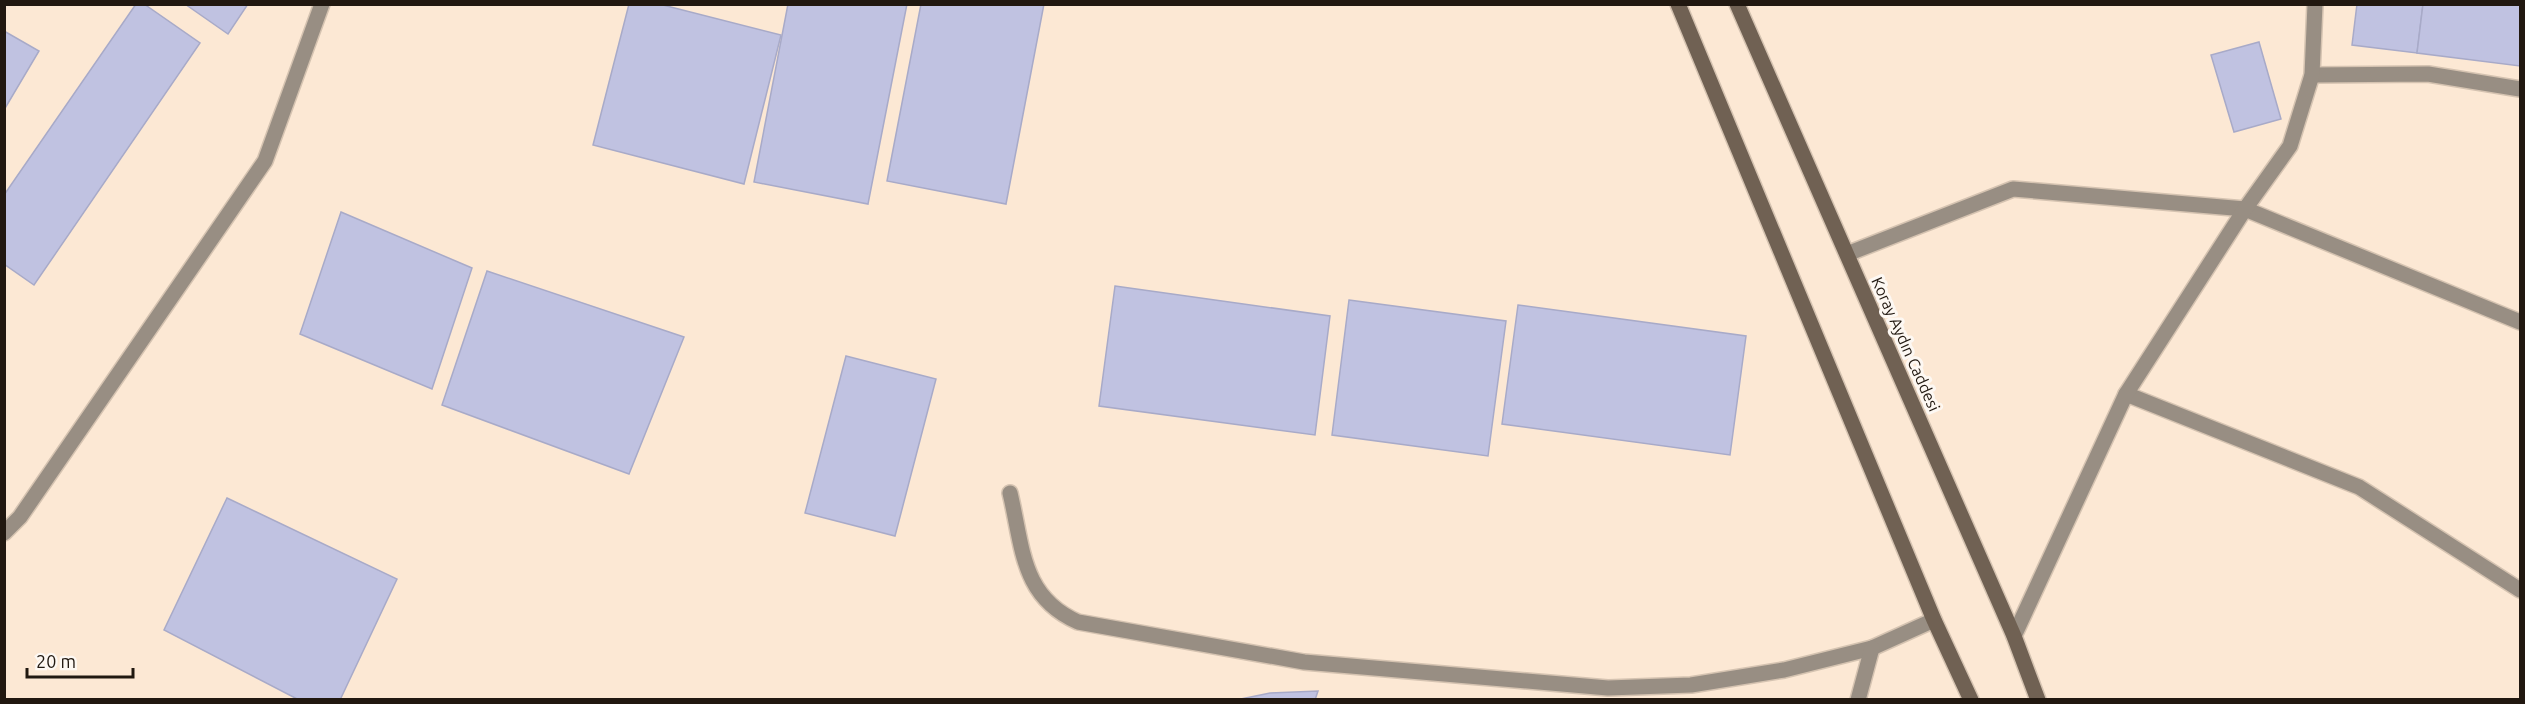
<svg xmlns="http://www.w3.org/2000/svg" width="2525" height="704" font-family="Ubuntu,sans-serif">
	<rect width="100%" height="100%" fill="#fce8d4"/>
	<!-- building -->
	<g fill="#c0c2e1" stroke="#a8aac8" stroke-width="1.5">
		<path d="M136 4H144L200 43 34 285 4 264V195Z"/>
		<path d="M185 4H248L228 34Z"/>
		<path d="M629 4H659L781 35 744 184 593 145Z"/>
		<path d="M788 4H907L868 204 754 182Z"/>
		<path d="M921 4H1044L1006 204 887 181Z"/>
		<path d="M2357 4H2423L2417 53 2352 45Z"/>
		<path d="M2423 4H2520V66L2417 53Z"/>
		<path d="M4 31 39 51 4 110Z"/>
		<path d="M2259 42 2281 119 2234 132 2211 55Z"/>
		<path d="M341 212 472 268 432 389 300 334Z"/>
		<path d="M487 271 684 337 629 474 442 405Z"/>
		<path d="M1115 286 1330 316 1315 435 1099 406Z"/>
		<path d="M1349 300 1506 321 1488 456 1332 435Z"/>
		<path d="M1518 305 1746 336 1730 455 1502 424Z"/>
		<path d="M846 356 936 379 895 536 805 513Z"/>
		<path d="M227 498 397 579 340 700H299L164 630Z"/>
		<path d="M1318 691 1315 700H1236L1270 693Z"/>
	</g>
	<g fill="none" stroke-linecap="round" stroke-linejoin="round">
		<!-- lane casing -->
		<g stroke="#d5c3b1" stroke-width="18">
			<g id="lane">
				<path d="M1010 493C1023 547 1021 597 1078 622L1304 662 1608 688 1691 685 1784 670 1872 648 1934 620"/>
				<path d="M1858 700 1872 648"/>
			</g>
		</g>
		<!-- street casing -->
		<g stroke="#d5c3b1" stroke-width="18">
			<g id="street">
				<path d="M2312 75 2428 74 2520 89"/>
				<path d="M1847 254 2013 189 2245 209 2520 322"/>
				<path d="M2126 394 2359 487 2520 590"/>
				<path d="M4 533 20 517 265 161 322 4"/>
				<path d="M2014 636 2126 394 2245 209 2290 146 2312 75 2315 4"/>
			</g>
		</g>
		<!-- secondary casing -->
		<g stroke="#d5c3b1" stroke-width="18">
			<g id="secondary">
				<path d="M1678 4 1934 620 1971 700"/>
				<path d="M1737 4 2014 636 2038 700"/>
			</g>
		</g>
		<!-- lane -->
		<use href="#lane" stroke="#988e83" stroke-width="15"/>
		<!-- street -->
		<use href="#street" stroke="#988e83" stroke-width="15"/>
		<!-- secondary -->
		<use href="#secondary" stroke="#706153" stroke-width="15"/>
	</g>
	<g text-anchor="middle" dominant-baseline="central" stroke-width="6" stroke-linejoin="round" paint-order="stroke">
		<!-- street labels -->
		<g font-size="16" fill="#211810" stroke="#fdf8f3">
			<text transform="translate(1906 344) rotate(66)">Koray Aydın Caddesi</text>
		</g>
	</g>
	<!-- border -->
	<rect width="2525" height="704" fill="none" stroke="#211810" stroke-width="12"/>
	<!-- scale -->
	<path d="M27 668v9h106v-9" fill="none" stroke="#211810" stroke-width="3"/>
	<text x="36" y="668" font-size="18" fill="#211810" stroke="#fdf8f3" stroke-width="4.5" paint-order="stroke">20 m</text>
</svg>
